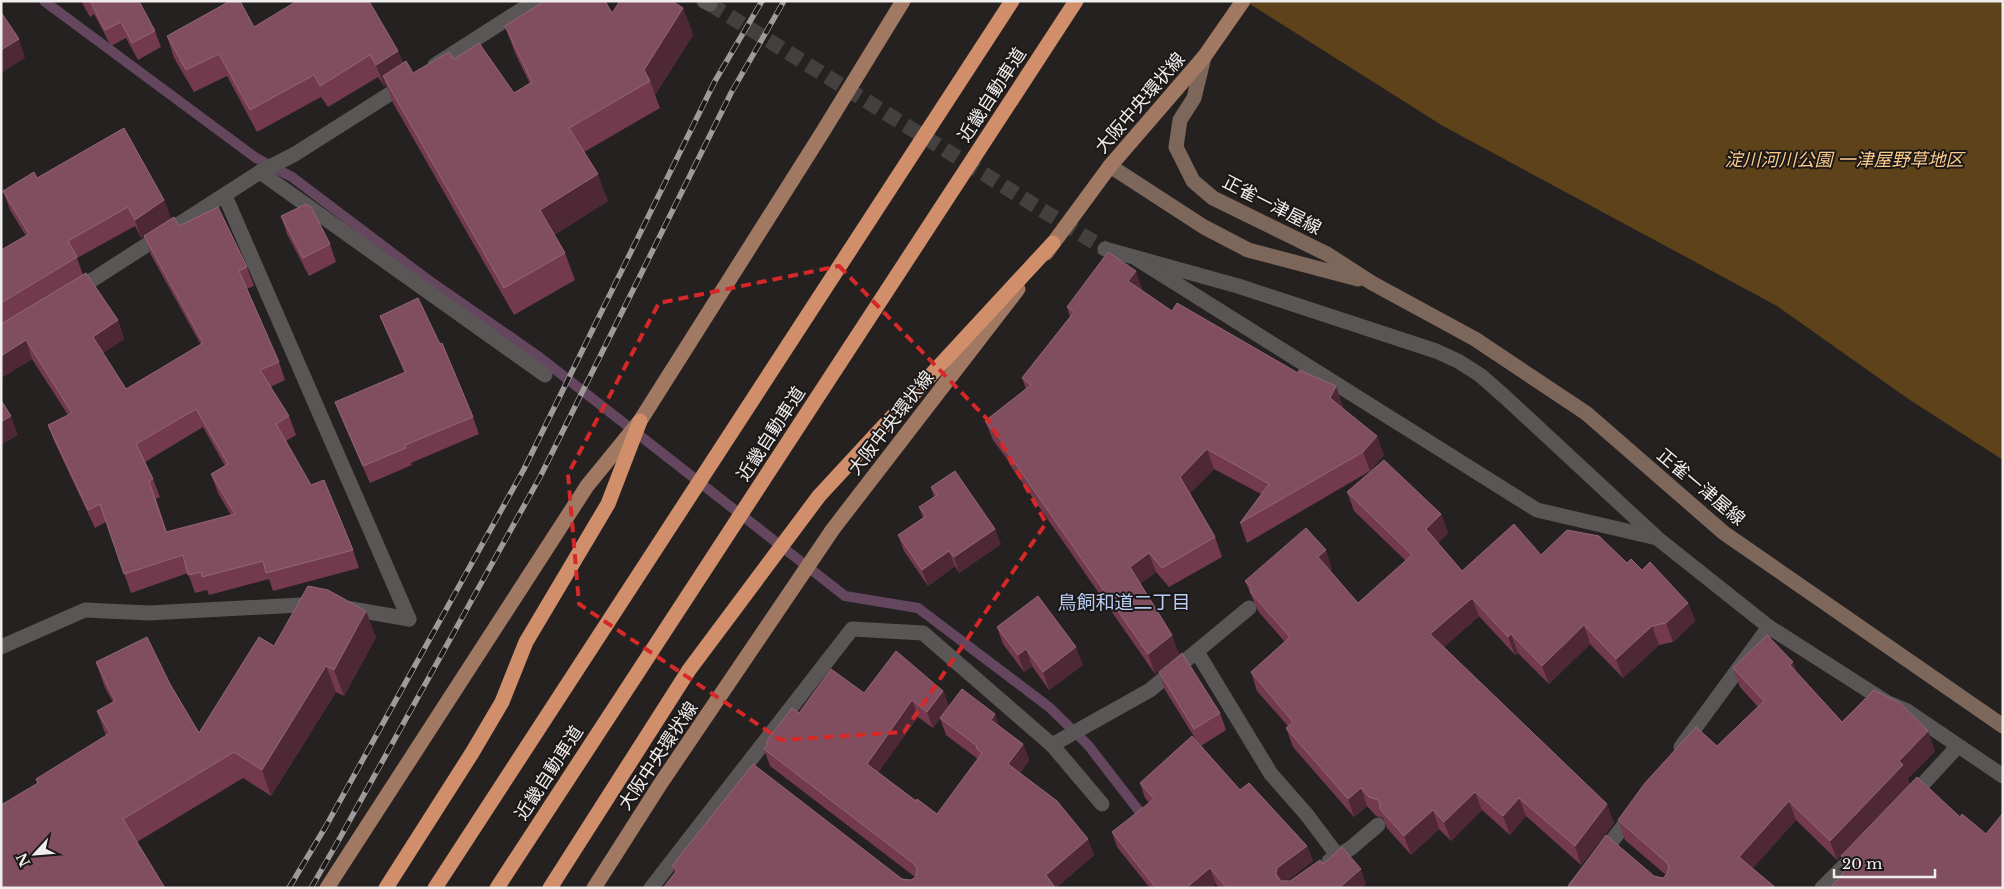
<svg xmlns="http://www.w3.org/2000/svg" width="2004" height="889" font-family="'Libre Baskerville','Noto Sans JP',serif">
	<rect width="100%" height="100%" fill="#252121"/>
	<!-- green -->
	<path fill="#5e4219" d="M1245 1H2003V460L1907 398 1777 306 1443 126Z"/>
	<g fill="none" stroke-linecap="round" stroke-linejoin="round">
		<!-- stream -->
		<path stroke="#64475e" stroke-width="10" d="M44 1 256 158 292 177 427 279 538 356 845 596 918 608 1049 707 1088 745 1146 820"/>
		<!-- street-tunnel -->
		<path stroke="#434040" stroke-width="15" stroke-dasharray="15 8" stroke-linecap="butt" d="M710 4 1105 249"/>
		<!-- street -->
		<g stroke="#5a5655" stroke-width="15">
			<path d="M704 1 710 4"/>
			<path d="M435 65 535 1"/>
			<path d="M260 172 545 375"/>
			<path d="M225 196 409 619"/>
			<path d="M1105 249 1238 286 1436 351 1458 361 1480 375 1504 396 1656 537"/>
			<path d="M1137 259 1537 510 1657 538 1769 627 1888 703 1907 711 2003 776"/>
			<path d="M75 291 260 172 295 154 407 83"/>
			<path d="M346 608 409 619"/>
			<path d="M1 647 85 610 149 613 319 604"/>
			<path d="M1197 652 1271 774 1307 815 1337 855"/>
			<path d="M1052 745 1150 690 1249 608"/>
			<path d="M1681 747 1769 627"/>
			<path d="M1910 798 1958 746"/>
			<path d="M1329 861 1351 848 1378 825"/>
			<path d="M651 888 852 629 923 633 1052 745 1102 804"/>
			<path d="M1575 888 1633 814"/>
			<path d="M1822 888 1859 851"/>
		</g>
		<!-- secondary -->
		<g stroke="#7d675b" stroke-width="15">
			<path d="M1204 57 1194 98 1180 120 1176 147 1193 181 1213 198 1327 254 1372 283 1475 339 1586 413 1724 533 2003 726"/>
			<path d="M1110 166 1204 227 1248 250 1358 279"/>
		</g>
		<!-- primary -->
		<g stroke="#a17862" stroke-width="15">
			<path d="M1046 253 1110 166 1204 57 1243 1"/>
			<path d="M327 888 587 486 640 421 822 133 903 1"/>
			<path d="M594 888 661 783 833 529 1018 289"/>
		</g>
		<!-- highway -->
		<g stroke="#d08e6a" stroke-width="15">
			<path d="M386 888 472 753 502 702 526 642 608 504 640 421"/>
			<path d="M435 888 1012 1"/>
			<path d="M497 888 1076 1"/>
			<path d="M550 888 689 670 819 496 1053 243"/>
		</g>
		<!-- rail casing -->
		<g stroke="#9f9b9b" stroke-width="5.5">
			<g id="rail">
				<path d="M289 888 326 826 524 469 715 81 762 1"/>
				<path d="M311 888 341 836 540 477 731 93 784 1"/>
			</g>
		</g>
		<!-- rail -->
		<use href="#rail" stroke="#1b1817" stroke-width="4" stroke-dasharray="11" stroke-linecap="butt"/>
	</g>
	<!-- wall -->
	<g fill="#733a4e" fill-rule="evenodd">
		<path d="M81 1H139L155 31 161 47 138 60 126 38 111 46 94 14 90 17Z"/>
		<path d="M542 1 612 13 683 8 693 35 655 95 660 108 584 152 608 201 554 235 565 253 575 280 514 315 393 103 386 85 384 86 378 77 328 107 321 97 257 132 227 76 194 92 174 58 167 36 254 27 398 51 403 63 413 73 454 59 514 93 530 84 515 53 505 26 542 3Z"/>
		<path d="M37 178 164 200 171 219 179 226 247 267 254 286 246 289 279 362 285 380 270 387 289 416 296 435 286 441 311 485 353 550 359 568 273 591 269 579 209 595 207 590 195 593 188 573 131 593 106 522 95 528 55 443 48 425 68 415 32 359 1 378V250L26 236 10 210 3 191ZM135 226 141 238 144 236 151 255 201 345 126 389 103 353 124 339 118 320 83 275 77 258ZM203 427 225 466 211 474 218 493 231 515 167 532 156 499 160 497 153 479 145 462Z"/>
		<path d="M281 216 330 244 336 262 309 276 287 234Z"/>
		<path d="M1143 291 1172 311 1343 406 1342 408 1384 455 1370 471 1247 543 1240 523 1261 494 1214 469 1190 493 1215 537 1222 557 1169 587 1156 572 1140 584 1179 654 1155 674 1010 465 1007 459 993 440 985 421 1026 389 1022 378 1070 317 1067 307Z"/>
		<path d="M380 316 473 417 479 434 411 463 412 465 370 483 342 419 335 402 404 372 387 333Z"/>
		<path d="M931 487 1001 544 959 573 955 566 928 586 904 551 898 535 923 518 919 507 934 497Z"/>
		<path d="M1347 492 1441 514 1448 533 1438 543 1462 571 1541 555 1627 563 1642 570 1688 603 1695 621 1673 642 1659 645 1623 678 1590 644 1549 684 1518 653 1515 655 1479 616 1444 647 1614 823 1581 865 1526 816 1510 835 1482 810 1451 841 1439 829 1411 855 1387 828 1383 818 1376 816 1367 806 1354 817 1293 747 1286 728 1288 726 1257 691 1251 672 1285 642 1258 611 1245 581 1332 569 1330 571 1358 603 1406 561 1354 511Z"/>
		<path d="M997 627 1083 665 1049 690 1032 666 1024 672 1003 644Z"/>
		<path d="M376 637 344 696 336 692 271 796 243 778 137 842 37 783 36 779 106 736 97 711 113 702 105 688 96 662 170 684 199 733 274 646Z"/>
		<path d="M1733 668 1796 672 1842 722 1935 751 1908 778 1837 860 1796 820 1753 868 1567 888 1654 876 1663 878 1666 875 1625 840 1618 820 1717 746 1758 707 1740 687Z"/>
		<path d="M1159 672 1220 713 1226 730 1201 746 1240 790 1307 846 1313 861 1287 881H1290L1323 864 1366 884 1363 888H1219L1216 884 1210 888H1150L1117 847 1112 832 1149 803 1145 798 1140 783 1198 743 1165 690Z"/>
		<path d="M943 691 949 707 999 726 1023 744 1029 760 1020 773 1094 855 1056 888 675 873 672 866 911 880 915 877 770 766 764 749 767 746 766 742 799 713 864 693ZM918 717 933 728 940 718 946 735 978 759 937 814 916 801 878 772Z"/>
		<path d="M1960 817 1986 834 2003 888 1846 869 1841 856Z"/>
	</g>
	<!-- shaded-wall -->
	<g fill="#4e2835">
		<path d="M683 8 693 35 655 95 650 81 644 70Z"/>
		<path d="M19 39 25 58 1 73V50Z"/>
		<path d="M398 51 406 72 383 76 386 85 384 86 376 65Z"/>
		<path d="M598 174 608 201 550 237 540 210Z"/>
		<path d="M164 200 171 219 141 238 135 220Z"/>
		<path d="M1136 271 1143 291 1128 281Z"/>
		<path d="M118 320 124 339 100 355 93 337Z"/>
		<path d="M26 340 32 359 1 378V356Z"/>
		<path d="M1336 386 1343 406 1338 418 1330 398Z"/>
		<path d="M11 416 18 435 1 445V422Z"/>
		<path d="M1377 436 1384 455 1370 471 1363 452Z"/>
		<path d="M1207 449 1214 469 1187 496 1180 477Z"/>
		<path d="M1441 514 1448 533 1433 548 1426 529Z"/>
		<path d="M995 529 1001 544 959 573 954 557Z"/>
		<path d="M1326 550 1332 569 1324 576 1318 557Z"/>
		<path d="M949 551 955 566 928 586 922 570Z"/>
		<path d="M1149 553 1156 572 1137 586 1130 567Z"/>
		<path d="M1472 598 1479 616 1437 653 1430 634Z"/>
		<path d="M1688 603 1695 621 1673 642 1666 623Z"/>
		<path d="M366 611 376 637 344 696 334 670Z"/>
		<path d="M1584 625 1590 644 1549 684 1542 666Z"/>
		<path d="M1652 626 1659 645 1623 678 1616 659Z"/>
		<path d="M1511 634 1518 653 1515 655 1508 637Z"/>
		<path d="M1172 635 1179 654 1155 674 1148 654Z"/>
		<path d="M1076 647 1083 665 1049 690 1043 672Z"/>
		<path d="M1026 649 1032 666 1024 672 1018 655Z"/>
		<path d="M1793 662 1800 681 1790 665Z"/>
		<path d="M326 666 336 692 271 796 262 770Z"/>
		<path d="M943 691 949 708 933 728 927 712Z"/>
		<path d="M912 700 918 717 873 780 867 764Z"/>
		<path d="M995 714 1001 731 991 720Z"/>
		<path d="M1928 731 1935 751 1908 778 1910 784 1837 860 1830 841 1899 761Z"/>
		<path d="M1023 744 1029 760 1014 780 1008 764Z"/>
		<path d="M1361 788 1367 806 1354 817 1348 799Z"/>
		<path d="M1475 792 1482 810 1451 841 1444 822Z"/>
		<path d="M1519 798 1526 816 1510 835 1503 816Z"/>
		<path d="M1789 801 1796 820 1746 876 1739 857Z"/>
		<path d="M1607 804 1614 823 1581 865 1575 846Z"/>
		<path d="M1433 810 1439 829 1411 855 1404 836Z"/>
		<path d="M1088 839 1094 855 1056 888 1046 875Z"/>
		<path d="M1307 846 1313 861 1283 884 1276 874 1277 868Z"/>
		<path d="M1210 868 1216 884 1210 888H1186Z"/>
		<path d="M1361 869 1366 884 1363 888H1339Z"/>
	</g>
	<!-- building -->
	<g fill="#814e5f" stroke="#926775" fill-rule="evenodd">
		<path d="M90 1H139L155 31 132 43 121 22 105 30Z"/>
		<path d="M230 1H240L254 27 297 1H369L398 51 376 65 370 55 320 86 314 75 250 110 219 54 186 70 167 36Z"/>
		<path d="M542 1H605L612 13 620 1H672L683 8 644 70 650 81 569 128 598 174 540 210 565 253 504 288 383 76 406 61 413 73 449 52 454 59 479 43 514 93 532 82 505 26 543 2Z"/>
		<path d="M1 12 19 39 1 50Z"/>
		<path d="M124 128 164 200 135 220 128 207 68 241 77 257 1 303V250L29 234 3 191 34 172 37 178Z"/>
		<path d="M306 204 311 207 330 244 303 258 281 216Z"/>
		<path d="M218 207 247 267 239 271 279 362 260 370 289 416 276 424 311 485 324 480 353 550 266 573 263 561 202 577 201 572 188 575 183 555 124 574 100 504 88 510 48 425 72 413 26 340 1 356V324L86 273 118 320 93 337 126 389 203 343 144 236 174 217 179 226ZM196 409 228 464 211 474 235 514 166 532 149 481 153 479 136 444Z"/>
		<path d="M1108 252 1136 271 1128 281 1172 311 1177 303 1298 373 1299 370 1336 386 1330 398 1377 436 1363 452 1240 523 1269 484 1207 449 1180 477 1215 537 1162 568 1149 553 1130 567 1172 635 1148 654 1003 446 1004 444 985 421 1031 385 1022 378 1074 312 1067 307Z"/>
		<path d="M418 298 440 344 442 343 473 417 405 445 406 448 363 466 335 402 406 372 380 316Z"/>
		<path d="M1 400 11 416 1 422Z"/>
		<path d="M1384 460 1441 514 1426 529 1462 571 1514 524 1541 555 1567 530 1599 536 1627 563 1631 559 1642 570 1650 562 1688 603 1666 623 1652 626 1616 659 1584 625 1542 666 1511 634 1508 637 1472 598 1430 634 1607 804 1575 846 1519 798 1503 816 1475 792 1444 822 1433 810 1404 836 1380 809V804L1378 800 1369 797 1361 788 1348 799 1286 728 1293 722 1251 672 1290 637 1251 593V587L1245 581 1306 528 1326 550 1318 557 1358 603 1412 555 1347 492Z"/>
		<path d="M955 471 995 529 954 557 949 551 922 570 898 535 926 516 919 507 937 495 931 487Z"/>
		<path d="M308 586 328 590 366 611 334 670 326 666 262 770 234 752 123 819 165 888H1V805L38 783 36 779 110 733 97 711 115 701 96 662 147 637 170 684 199 733 259 637 274 646Z"/>
		<path d="M1038 596 1076 647 1043 672 1026 649 1018 655 997 627Z"/>
		<path d="M1767 635 1793 662 1790 665 1842 722 1874 690 1900 703 1928 731 1899 761 1903 765 1830 841 1789 801 1739 857 1776 888H1567L1606 835 1654 876 1663 878 1667 874 1669 866 1666 862 1618 820 1645 783 1696 727 1717 746 1764 701 1733 668Z"/>
		<path d="M896 651 943 691 927 712 912 700 867 764 916 801 917 799 937 814 982 753 976 748 977 746 940 718 962 689 995 714 991 720 1023 744 1008 764 1057 801 1088 839 1046 875 1055 888H663L677 870 672 866 753 764 902 879 911 880 916 877 917 868 914 864 764 749 768 744 766 742 792 708 799 713 831 669 864 693Z"/>
		<path d="M1182 653 1220 713 1194 729 1159 672Z"/>
		<path d="M1192 736 1240 790 1249 783 1307 846 1277 868 1276 874 1281 881H1290L1320 860 1323 864 1342 847 1361 869 1339 888H1227L1210 868 1186 888H1156L1112 832 1154 799 1140 783Z"/>
		<path d="M1917 777 1960 817 1962 814 1986 834 2003 813V888H1830L1850 865 1841 856Z"/>
	</g>
	<!-- marked area -->
	<path fill="none" stroke="#d62828" stroke-width="4" stroke-dasharray="10 6" stroke-linejoin="round" d="M839 266 989 421 1046 523 904 732 781 740 579 604 568 474 659 303Z"/>
	<g text-anchor="middle" dominant-baseline="central" stroke-width="4" stroke-linejoin="round" paint-order="stroke">
		<!-- street labels -->
		<g font-size="18" fill="#f0eded" stroke="#1b1817">
			<text transform="translate(992 95) rotate(-57)">近畿自動車道</text>
			<text transform="translate(1140 103) rotate(-49)">大阪中央環状線</text>
			<text transform="translate(1272 205) rotate(27)">正雀一津屋線</text>
			<text transform="translate(891 423) rotate(-52)">大阪中央環状線</text>
			<text transform="translate(771 434) rotate(-57)">近畿自動車道</text>
			<text transform="translate(1701 487) rotate(40)">正雀一津屋線</text>
			<text transform="translate(658 756) rotate(-56)">大阪中央環状線</text>
			<text transform="translate(549 773) rotate(-57)">近畿自動車道</text>
		</g>
		<!-- park labels -->
		<g font-size="18" font-style="italic" fill="#faca8b" stroke="#1b1817">
			<text x="1844" y="160">淀川河川公園 一津屋野草地区</text>
		</g>
		<!-- neighbourhood labels -->
		<g font-size="19" fill="#b9cdf5" stroke="#1b1817">
			<text x="1124" y="602">鳥飼和道二丁目</text>
		</g>
	</g>
	<!-- border -->
	<rect width="2004" height="889" fill="none" stroke="#f0eded" stroke-width="5"/>
	<!-- north arrow -->
	<g transform="translate(35 854) rotate(244)" stroke="#1b1817" stroke-width="4" paint-order="stroke">
	<path d="M0-4L9 19L0 12L-9 19Z" fill="#f0eded"/>
	<text y="-8" font-size="14" font-weight="bold" text-anchor="middle" fill="#f0eded">N</text>
	</g>
	<!-- scale -->
	<path d="M1834 869v8h101v-8" fill="none" stroke="#f0eded" stroke-width="2.5"/>
	<text x="1842" y="869" font-size="15" fill="#f0eded" stroke="#1b1817" stroke-width="4" paint-order="stroke">20 m</text>
</svg>
